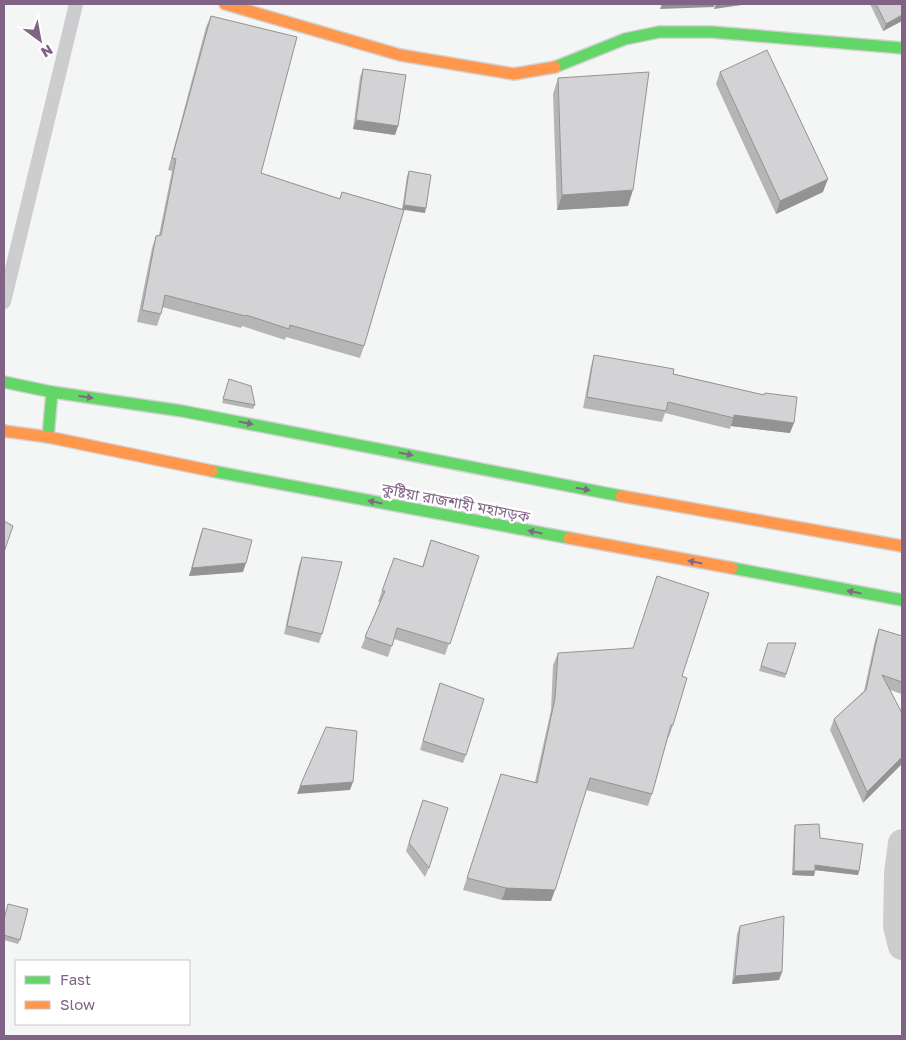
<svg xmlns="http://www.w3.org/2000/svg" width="906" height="1040" font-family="'Golos Text','Noto Sans Bengali',sans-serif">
	<rect width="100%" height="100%" fill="#f4f6f5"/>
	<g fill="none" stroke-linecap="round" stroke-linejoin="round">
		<!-- fast casing -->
		<g stroke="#d3d1d4" stroke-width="14">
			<g id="fast">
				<path d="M555 67 625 39 659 32H712L902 48"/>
				<path d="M4 382 52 392 182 411 621 496"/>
				<path d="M48 437 52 392"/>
				<path d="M212 471 569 538"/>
				<path d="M732 568 902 600"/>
			</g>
		</g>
		<!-- slow casing -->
		<g stroke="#d3d1d4" stroke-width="14">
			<g id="slow">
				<path d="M225 4 400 55 514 74 555 67"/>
				<path d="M4 431 48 437 212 471"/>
				<path d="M621 496 902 546"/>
				<path d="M569 538 732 568"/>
			</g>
		</g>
		<!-- lane -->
		<path stroke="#cdccce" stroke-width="14" d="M4 302 76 4"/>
		<!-- street -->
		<path stroke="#cdccce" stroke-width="28" d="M902 843 898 873 897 926 902 946"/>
		<!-- fast -->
		<use href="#fast" stroke="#63d668" stroke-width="11"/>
		<!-- slow -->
		<use href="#slow" stroke="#ff974d" stroke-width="11"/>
	</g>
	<!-- wall -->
	<g fill="#b5b5b6">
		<path d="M870 4H902V21L883 31Z"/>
		<path d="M211 16 261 173 340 199 342 192 402 209 407 176 409 171 425 213 404 210 364 346 360 358 286 337 285 340 242 326 241 328 162 307 161 314 157 326 137 322 152 248 156 236 159 235 172 171 168 170 206 27Z"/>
		<path d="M363 69 398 126 395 135 353 129 360 77Z"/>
		<path d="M720 72 823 192 776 214 716 84Z"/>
		<path d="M558 78 628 206 557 210 553 94Z"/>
		<path d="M594 355 764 395 765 393 790 433 731 426 730 429 665 413 662 422 583 408 591 366Z"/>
		<path d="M229 379 255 405 253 409 222 403Z"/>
		<path d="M203 528 243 572 189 576 200 536Z"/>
		<path d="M431 540 479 556 445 655 394 639 388 657 361 648 380 602H378L394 558 422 567Z"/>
		<path d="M302 557 322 634 319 643 284 634 299 565Z"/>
		<path d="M879 629 902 636V694L890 690 902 713 863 803 830 730 834 719 864 691 875 640Z"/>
		<path d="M768 643H796L785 678 759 671Z"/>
		<path d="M558 653 682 676 673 725 669 737H668L652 794 648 806 586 790 551 901 502 900 463 890 501 774 535 782 551 710 553 665Z"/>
		<path d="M440 683 466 755 463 763 420 750Z"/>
		<path d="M423 800 429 868 425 877 406 851Z"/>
		<path d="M795 825 820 838 859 871 858 875 815 870 814 876 792 875 794 829Z"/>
		<path d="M4 918 20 940 18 944 4 940Z"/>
		<path d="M740 926 782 972 779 980 732 984 737 934Z"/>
	</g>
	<!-- shaded-wall -->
	<g fill="#949394">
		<path d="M662 4H715L714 7 660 9Z"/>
		<path d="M716 4H749L714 9Z"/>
		<path d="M902 15V21L883 31 886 24Z"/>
		<path d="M356 120 398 126 395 135 353 129Z"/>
		<path d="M828 179 823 192 776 214 780 201Z"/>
		<path d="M633 190 628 206 557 210 562 195Z"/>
		<path d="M404 205 426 208 425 213 402 209Z"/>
		<path d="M734 415 794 423 790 433 731 426Z"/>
		<path d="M246 563 243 572 189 576 192 568Z"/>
		<path d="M902 757V764L863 803 867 792Z"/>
		<path d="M353 782 350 790 297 794 300 786Z"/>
		<path d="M815 865 859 871 858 875 814 870Z"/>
		<path d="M794 871H815L814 876 792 875Z"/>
		<path d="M506 888 555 890 551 901 502 900Z"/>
		<path d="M782 972 779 980 732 984 735 976Z"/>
	</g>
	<!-- building -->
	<g fill="#d3d2d4" stroke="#949394">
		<path d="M876 4H902V15L886 24Z"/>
		<path d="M211 16 297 37 261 173 340 199 342 192 404 210 364 346 290 325 289 329 246 315 245 316 165 295 161 314 142 310 156 236 161 235 176 159 172 158Z"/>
		<path d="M767 50 828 179 780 201 720 72Z"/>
		<path d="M363 69 406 75 398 126 356 120Z"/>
		<path d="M649 72 633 190 562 195 558 78Z"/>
		<path d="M409 171 431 175 426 208 404 205Z"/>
		<path d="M594 355 674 369 673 374 764 395 765 393 797 397 794 423 734 415V418L668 402 666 411 587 397Z"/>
		<path d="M229 379 251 386 255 405 223 399Z"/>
		<path d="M4 521 13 526 4 552Z"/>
		<path d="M203 528 252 540 246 563 192 568Z"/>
		<path d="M431 540 479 556 450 644 397 628 392 646 365 637 385 591H382L394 558 423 567Z"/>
		<path d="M302 557 342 562 322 634 287 626Z"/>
		<path d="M657 576 709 593 682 676 687 678 673 725H671L652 794 590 778 555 890 506 888 467 878 501 774 537 783 555 698 558 653 633 648Z"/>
		<path d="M879 629 902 636V682L882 675 902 713V757L867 792 834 719 866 690Z"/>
		<path d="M768 643H796L786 674 761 666Z"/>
		<path d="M440 683 484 699 466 755 423 741Z"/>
		<path d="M326 727 357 731 353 782 300 786Z"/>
		<path d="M423 800 448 808 429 868 409 843Z"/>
		<path d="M819 824 820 838 863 844 859 871 815 865V871H794L795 825Z"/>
		<path d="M8 904 28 909 20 940 4 935V919Z"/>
		<path d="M784 916 782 972 735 976 740 926Z"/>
	</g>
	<!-- one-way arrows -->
	<defs><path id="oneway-solid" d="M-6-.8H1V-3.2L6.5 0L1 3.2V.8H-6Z" transform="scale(1.25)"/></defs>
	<g fill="#806984">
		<use href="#oneway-solid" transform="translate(86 397) rotate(8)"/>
		<use href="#oneway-solid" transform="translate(246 423) rotate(11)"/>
		<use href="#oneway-solid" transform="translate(406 454) rotate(11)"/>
		<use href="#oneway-solid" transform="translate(583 489) rotate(10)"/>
		<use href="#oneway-solid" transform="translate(375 502) rotate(-169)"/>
		<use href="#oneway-solid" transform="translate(535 532) rotate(-169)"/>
		<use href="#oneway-solid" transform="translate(695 562) rotate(-169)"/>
		<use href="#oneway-solid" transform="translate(854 592) rotate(-169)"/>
	</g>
	<g text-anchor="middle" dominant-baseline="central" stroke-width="5" stroke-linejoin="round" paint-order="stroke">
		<!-- street labels -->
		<g font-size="15" fill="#816386" stroke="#fff">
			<text transform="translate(456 502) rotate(11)">কুষ্টিয়া রাজশাহী মহাসড়ক</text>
		</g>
	</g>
	<!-- border -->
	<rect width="906" height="1040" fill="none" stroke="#816386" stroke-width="10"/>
	<!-- legend -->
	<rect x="15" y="960" width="175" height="65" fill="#ffffff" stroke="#cdc1cf"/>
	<rect x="25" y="976" width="25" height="8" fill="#63d668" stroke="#cdc1cf"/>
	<text x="60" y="985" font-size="15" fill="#816386">Fast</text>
	<rect x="25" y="1001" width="25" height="8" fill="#ff974d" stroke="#cdc1cf"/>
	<text x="60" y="1010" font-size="15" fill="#816386">Slow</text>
	<!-- north arrow -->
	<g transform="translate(40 40) rotate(148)" stroke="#ffffff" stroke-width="4" paint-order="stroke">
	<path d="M0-4L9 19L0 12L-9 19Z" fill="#816386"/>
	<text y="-8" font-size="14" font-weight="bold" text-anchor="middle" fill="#816386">N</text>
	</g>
</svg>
